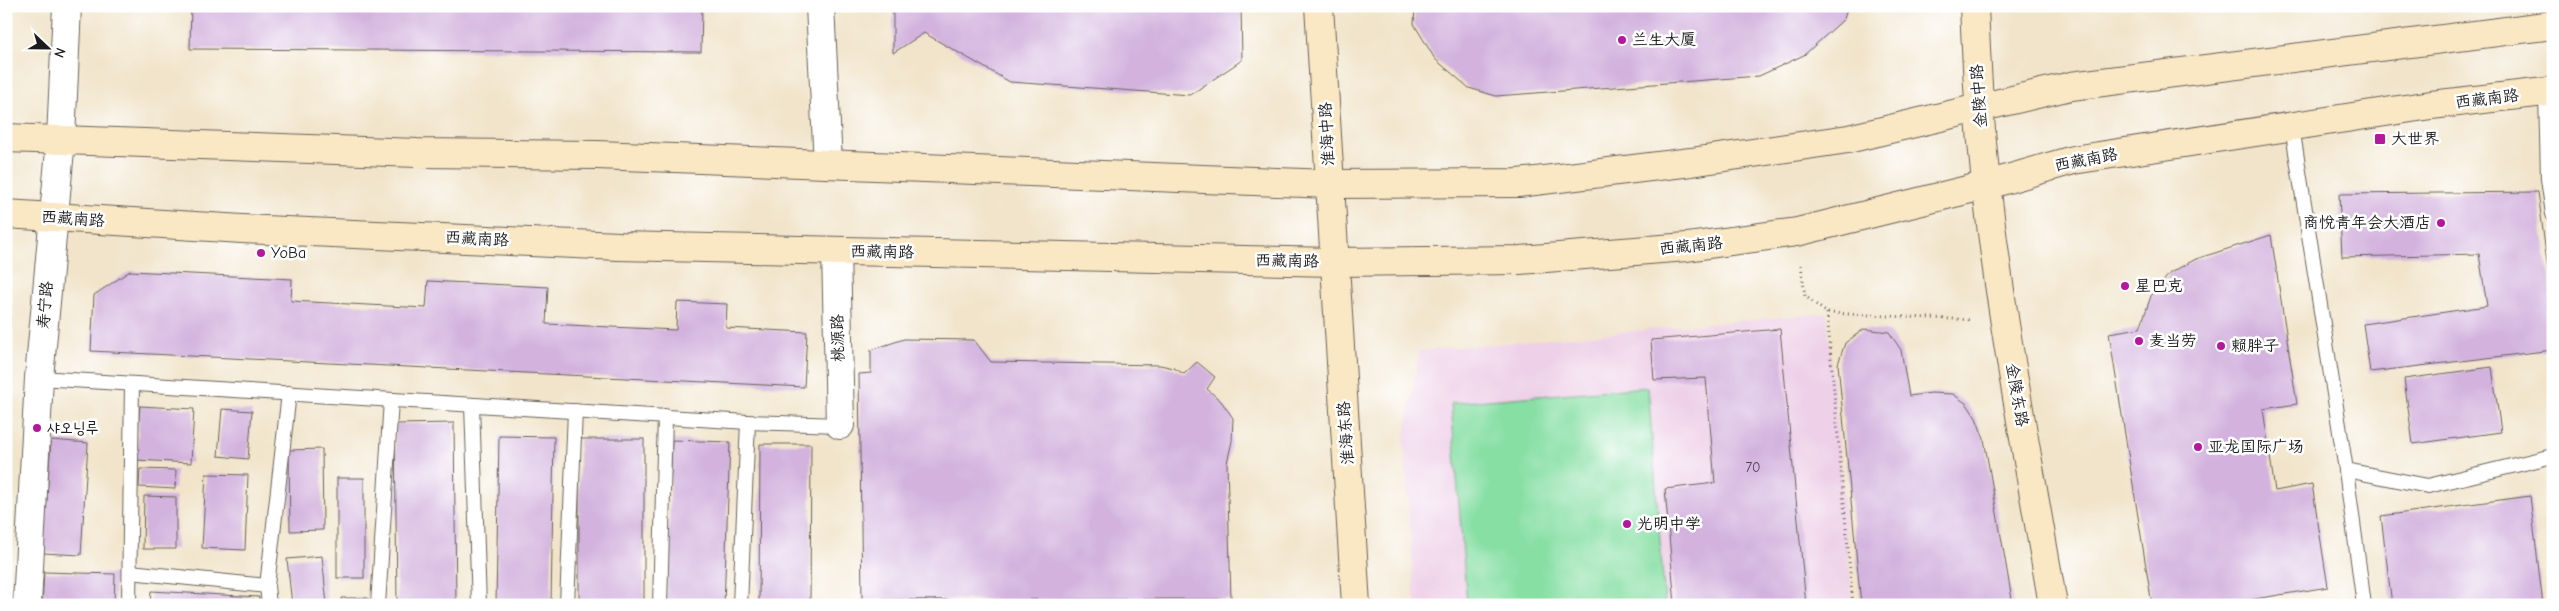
<svg xmlns="http://www.w3.org/2000/svg" width="2559" height="611" font-family="'Comic Neue','LXGW WenKai TC','Poor Story',sans-serif">
	<rect width="100%" height="100%" fill="#fff"/>
	<filter id="ink" filterUnits="userSpaceOnUse"><feTurbulence type="fractalNoise" baseFrequency=".02" numOctaves="2"/><feDisplacementMap in="SourceGraphic" scale="10" xChannelSelector="R" yChannelSelector="G"/><feConvolveMatrix kernelMatrix="1 2 1 2 8 2 1 2 1" color-interpolation-filters="sRGB"/></filter>
	<filter id="wash" filterUnits="userSpaceOnUse"><feTurbulence type="fractalNoise" baseFrequency=".0096" numOctaves="4" result="noise"/><feDisplacementMap in="SourceGraphic" scale="20" xChannelSelector="R" yChannelSelector="G"/><feGaussianBlur stdDeviation="1.12" result="paint"/><feColorMatrix in="noise" values="0 0 0 0 0 0 0 0 0 0 0 0 0 0 0 0 0 1.4 0 .05"/><feComposite in="paint" operator="in"/></filter>
	<g filter="url(#wash)">
		<rect width="100%" height="100%" fill="#f1e4ca"/>
		<!-- built -->
		<path fill="#eed0e8" d="M1827 313 1853 605H1415L1404 443 1419 351Z"/>
		<!-- green -->
		<path fill="#87dfa4" stroke="#527e60" d="M1648 387 1665 605H1467L1451 403Z"/>
		<g id="blocks">
			<!-- building -->
			<g fill="#d3b3de">
				<path d="M191 6H702L701 52 190 49Z"/>
				<path d="M893 6H1241L1242 60 1190 95 1010 82 924 33 893 53Z"/>
				<path d="M1415 6H1848L1844 19 1804 55 1759 76 1496 96 1469 88 1435 59 1414 24Z"/>
				<path d="M2538 192 2553 309V350L2370 372 2363 324 2487 306 2479 254 2342 257 2339 194Z"/>
				<path d="M2271 235 2297 404 2263 409 2275 491 2312 484 2328 587 2218 605H2152L2109 333 2140 328 2151 296 2170 273 2196 259Z"/>
				<path d="M130 271 292 279 291 301 426 308 428 281 548 287 546 324 676 330 677 302 727 304 726 328 807 332 804 387 91 351 94 295Z"/>
				<path d="M6 304 11 305 8 357 6 356Z"/>
				<path d="M1780 329 1806 605H1675L1665 489 1715 483 1706 378 1654 380 1651 340Z"/>
				<path d="M1864 329 1889 332 1901 350 1909 396 1931 393 1953 394 1967 404 1976 418 1984 439 2013 605H1861L1838 364 1845 343Z"/>
				<path d="M904 339 974 340 991 362 1160 365 1174 368 1184 374 1197 362 1215 377 1207 389 1221 401 1233 418 1232 441 1227 463 1231 599 862 600 859 374 871 373V350Z"/>
				<path d="M2492 367 2501 432 2413 444 2404 379Z"/>
				<path d="M140 406 194 409 191 463 136 460Z"/>
				<path d="M222 409 252 411 248 459 218 456Z"/>
				<path d="M454 423 456 605H397L395 424Z"/>
				<path d="M499 436 554 437 551 605H496Z"/>
				<rect x="579" y="439" width="65" height="166"/>
				<path d="M51 440 88 443 81 555 43 553Z"/>
				<path d="M672 440 730 442 724 605H666Z"/>
				<path d="M760 444H811L810 605H759Z"/>
				<path d="M322 449 323 530 290 531 289 450Z"/>
				<path d="M140 469 176 470 175 489 139 487Z"/>
				<path d="M206 474 248 475 245 550 202 548Z"/>
				<rect x="337" y="478" width="27" height="100"/>
				<path d="M144 496 176 497V549H143Z"/>
				<path d="M2530 496 2543 605H2392L2381 516Z"/>
				<path d="M322 556 327 605H292L287 559Z"/>
				<path d="M44 572 115 574 114 605H42Z"/>
				<path d="M151 591 259 597 258 605H150Z"/>
				<path d="M341 598H368V605H342Z"/>
			</g>
		</g>
	</g>
	<g filter="url(#ink)">
		<use href="#blocks" fill-opacity="0" stroke="#676259" stroke-width="1"/>
		<g fill="none" stroke-linecap="round" stroke-linejoin="round">
			<!-- lane casing -->
			<g stroke="#676259" stroke-width="16">
				<g id="lane">
					<path d="M2546 92 2548 179 2553 214"/>
					<path d="M2292 127 2346 470 2428 486 2553 456"/>
					<path d="M39 378 748 422 840 425"/>
					<path d="M472 405 479 605"/>
					<path d="M2346 470 2364 605"/>
					<path d="M130 572 267 586"/>
					<path d="M129 605 132 384"/>
					<path d="M269 605 267 586 289 393"/>
					<path d="M378 605 391 400"/>
					<path d="M567 605 575 411"/>
					<path d="M660 605 665 416"/>
					<path d="M740 605 748 422"/>
				</g>
			</g>
			<!-- street casing -->
			<g stroke="#676259" stroke-width="30">
				<g id="street">
					<path d="M820 6 828 164"/>
					<path d="M836 251 840 425"/>
					<path d="M27 605 39 378 61 139 67 6"/>
				</g>
			</g>
			<!-- secondary casing -->
			<g stroke="#676259" stroke-width="30">
				<g id="secondary">
					<path d="M1319 6 1356 605"/>
					<path d="M1974 6C1976 51 1978 97 1982 142 1996 297 2027 451 2053 605"/>
					<path d="M6 138 417 153 597 155 1330 184 1518 183 1691 162 1848 139 2071 86 2553 25"/>
					<path d="M6 214 242 229 619 246 1335 262 1520 260 1687 247 1797 232 1987 185 2073 160 2431 105 2553 91"/>
				</g>
			</g>
			<!-- path -->
			<g stroke="#676259" stroke-width="3" stroke-dasharray="1 4" stroke-linecap="butt">
				<path d="M1801 265 1805 296 1827 313 1972 320"/>
				<path d="M1827 313 1853 605"/>
			</g>
			<!-- lane -->
			<use href="#lane" stroke="#fff" stroke-width="14"/>
			<!-- street -->
			<use href="#street" stroke="#fff" stroke-width="28"/>
			<!-- secondary -->
			<use href="#secondary" stroke="#fae7c3" stroke-width="28"/>
		</g>
	</g>
	<!-- markers -->
	<g fill="#b5179e" stroke="#fff" stroke-width="2">
		<circle cx="1622" cy="40" r="5"/>
		<rect x="2374" y="133" width="12" height="12" rx="2.5"/>
		<circle cx="2441" cy="223" r="5"/>
		<circle cx="261" cy="253" r="5"/>
		<circle cx="2125" cy="286" r="5"/>
		<circle cx="2139" cy="341" r="5"/>
		<circle cx="2221" cy="346" r="5"/>
		<circle cx="37" cy="428" r="5"/>
		<circle cx="2198" cy="447" r="5"/>
		<circle cx="1627" cy="524" r="5"/>
	</g>
	<g text-anchor="middle" dominant-baseline="central" stroke-width="5" stroke-linejoin="round" paint-order="stroke">
		<!-- number labels -->
		<g font-size="14" fill="#4a424c">
			<text x="1753" y="467">70</text>
		</g>
		<!-- poi labels -->
		<g font-size="16" fill="#1c1c1c" stroke="#fff" text-anchor="start">
			<text x="1632" y="40">兰生大厦</text>
			<text x="2391" y="139">大世界</text>
			<text x="2431" y="223" text-anchor="end">商悦青年会大酒店</text>
			<text x="271" y="253">YoBa</text>
			<text x="2135" y="286">星巴克</text>
			<text x="2149" y="341">麦当劳</text>
			<text x="2231" y="346">赖胖子</text>
			<text x="47" y="428">샤오닝루</text>
			<text x="2208" y="447">亚龙国际广场</text>
			<text x="1637" y="524">光明中学</text>
		</g>
		<!-- street labels -->
		<g font-size="16" fill="#1c1c1c" stroke="#fff">
			<text transform="translate(1979 96) rotate(-94)">金陵中路</text>
			<text transform="translate(2487 99) rotate(-7)">西藏南路</text>
			<text transform="translate(1327 134) rotate(-93)">淮海中路</text>
			<text transform="translate(2086 160) rotate(-11)">西藏南路</text>
			<text transform="translate(73 219) rotate(4)">西藏南路</text>
			<text transform="translate(477 239) rotate(3)">西藏南路</text>
			<text transform="translate(1691 246) rotate(-6)">西藏南路</text>
			<text transform="translate(882 252) rotate(1)">西藏南路</text>
			<text transform="translate(1287 261) rotate(1)">西藏南路</text>
			<text transform="translate(45 305) rotate(-85)">寿宁路</text>
			<text transform="translate(838 338) rotate(-91)">桃源路</text>
			<text transform="translate(2017 395) rotate(80)">金陵东路</text>
			<text transform="translate(1346 433) rotate(-94)">淮海东路</text>
		</g>
	</g>
	<!-- margin -->
	<rect width="2559" height="611" fill="none" stroke="#fff" stroke-width="25"/>
	<!-- north arrow -->
	<g transform="translate(48 48) rotate(112)" stroke="#ffffff" stroke-width="4" paint-order="stroke">
	<path d="M0-4L9 19L0 12L-9 19Z" fill="#1c1c1c"/>
	<text y="-8" font-size="14" font-weight="bold" text-anchor="middle" fill="#1c1c1c">N</text>
	</g>
</svg>
